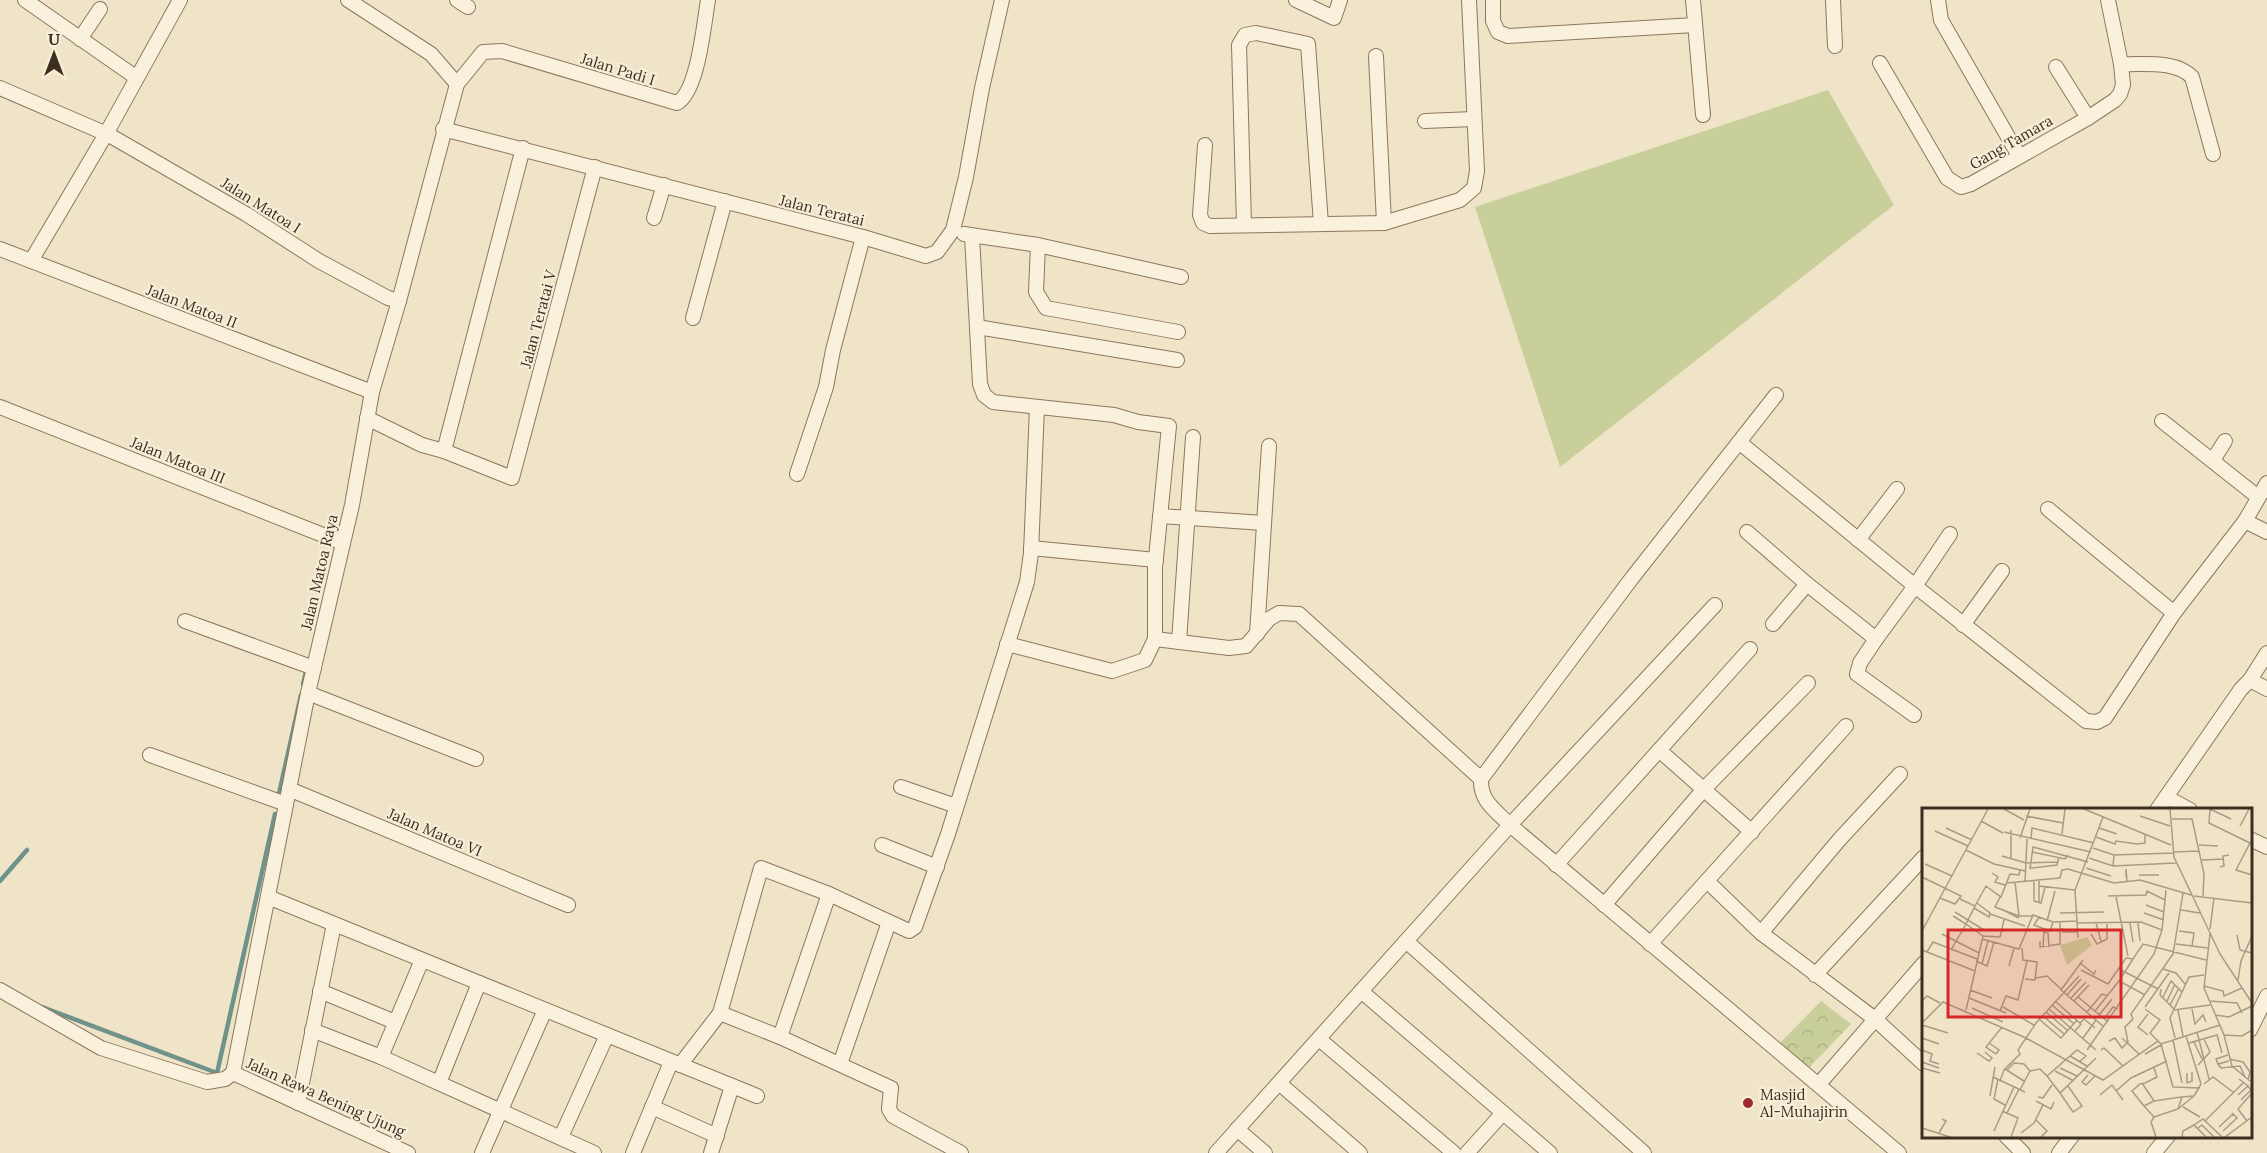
<svg xmlns="http://www.w3.org/2000/svg" width="2267" height="1153" font-family="Lora,serif">
	<defs>
		<pattern id="forest-crowns" width="20" height="18" patternUnits="userSpaceOnUse" patternTransform="scale(1.5)"><rect width="20" height="18" fill="#c9cf9b"/><path d="M2 6a3 3 0 1 1 6 0M12 15a3 3 0 1 1 6 0" fill="none" stroke="#aeb285"/></pattern>
	</defs>
	<rect width="100%" height="100%" fill="#f0e4c8"/>
	<!-- green -->
	<path fill="#c9cf9b" d="M1828 90 1894 205 1560 467 1475 207Z"/>
	<!-- forest -->
	<path fill="url(#forest-crowns)" d="M1821 1001 1851 1024 1808 1069 1778 1045Z"/>
	<g fill="none" stroke-linecap="round" stroke-linejoin="round">
		<!-- stream -->
		<g stroke="#6f938a" stroke-width="4.5">
			<path d="M303 684 306 672"/>
			<path d="M278 798 301 695"/>
			<path d="M0 881 27 850"/>
			<path d="M42 1007 217 1073 275 814"/>
		</g>
		<!-- street casing -->
		<g stroke="#8d765c" stroke-width="16">
			<g id="street">
				<path d="M25 0 137 78"/>
				<path d="M348 0 431 54 457 84"/>
				<path d="M457 0 468 7"/>
				<path d="M1296 0 1334 18 1340 0"/>
				<path d="M1493 0V21L1498 32 1508 36 1695 25"/>
				<path d="M1693 0 1703 115"/>
				<path d="M1833 0 1835 46"/>
				<path d="M1938 0 1941 20 2019 156"/>
				<path d="M80 39 100 9"/>
				<path d="M1376 56 1384 223"/>
				<path d="M1880 63 1947 178 1961 187 1971 184 2088 118 2115 100 2120 94 2123 85 2121 64 2108 0"/>
				<path d="M2121 64C2144 65 2175 60 2192 77L2213 154"/>
				<path d="M2056 67 2088 118"/>
				<path d="M0 88 109 135 246 214 319 261 388 298 399 301"/>
				<path d="M1425 121 1474 119"/>
				<path d="M443 129 863 237 926 256 937 252 953 230 966 177 982 88 1002 0"/>
				<path d="M1205 145 1200 215 1203 223 1210 226 1384 223 1460 200 1474 188 1477 171 1469 0"/>
				<path d="M654 218 664 185"/>
				<path d="M1244 225 1239 45 1245 35 1256 33 1308 44 1321 224"/>
				<path d="M964 234 1038 245 1181 277"/>
				<path d="M972 236 980 384 984 395 993 402 1114 415 1138 422 1169 426 1155 568V639L1145 660 1112 671 1007 644"/>
				<path d="M1038 245 1036 292 1046 308 1178 332"/>
				<path d="M0 249 372 392"/>
				<path d="M31 261 106 134 180 0"/>
				<path d="M693 318 725 201"/>
				<path d="M977 327 1177 360"/>
				<path d="M1776 395 1632 578 1481 779C1480 801 1495 810 1510 825L1899 1153"/>
				<path d="M0 407 343 543"/>
				<path d="M367 418 422 445 444 451 512 478 595 167"/>
				<path d="M2162 421 2258 497"/>
				<path d="M1739 442 1915 586 1950 534"/>
				<path d="M444 451 523 148"/>
				<path d="M2213 460 2225 441"/>
				<path d="M797 474 826 387 833 350 863 237"/>
				<path d="M2048 509 2174 613"/>
				<path d="M1160 516 1264 523"/>
				<path d="M2245 521 2267 532"/>
				<path d="M1747 532 1807 584 1876 639 1915 586 2086 721 2097 722 2105 718 2174 613 2245 521 2267 483"/>
				<path d="M1858 540 1897 489"/>
				<path d="M1031 548 1156 560"/>
				<path d="M185 621 314 668"/>
				<path d="M1773 624 1807 584"/>
				<path d="M1963 625 2002 571"/>
				<path d="M1257 634 1269 446"/>
				<path d="M1155 639 1229 648 1246 646 1269 619 1279 613 1299 614 1481 779"/>
				<path d="M1876 639 1860 663 1857 674 1914 715"/>
				<path d="M1179 642 1193 437"/>
				<path d="M2267 653 2250 680 2267 689"/>
				<path d="M308 693 476 759"/>
				<path d="M1659 750 1752 832"/>
				<path d="M150 755 286 804"/>
				<path d="M901 787 956 806"/>
				<path d="M289 789 568 905"/>
				<path d="M2166 797 2190 810"/>
				<path d="M2157 810 2241 689 2250 680"/>
				<path d="M2250 839 2267 847"/>
				<path d="M882 845 937 867"/>
				<path d="M1556 865 1750 649"/>
				<path d="M1708 882 1761 933 1875 1019 1924 1064"/>
				<path d="M268 897 757 1096"/>
				<path d="M1604 905 1704 789 1808 683"/>
				<path d="M1761 933 1839 840 1900 774"/>
				<path d="M1406 941 1644 1153"/>
				<path d="M1650 944 1846 726"/>
				<path d="M1815 975 1924 857"/>
				<path d="M0 990 101 1048 207 1082 225 1079 233 1073 408 1153"/>
				<path d="M320 991 395 1022"/>
				<path d="M1361 991 1550 1153"/>
				<path d="M720 1013 780 1037 891 1088 889 1109 893 1116 961 1153"/>
				<path d="M312 1030 381 1057 594 1153"/>
				<path d="M2250 1030 2267 996"/>
				<path d="M780 1037 829 894"/>
				<path d="M1319 1039 1454 1153"/>
				<path d="M381 1057 422 960"/>
				<path d="M840 1064 889 922"/>
				<path d="M680 1065 720 1013 761 868 829 894 909 931 915 927 948 834 1027 582 1031 553 1037 407"/>
				<path d="M233 1073 308 693 352 505 372 392 399 301 457 84 483 52 502 51 677 103C698 92 704 23 708 0"/>
				<path d="M439 1083 479 983"/>
				<path d="M1279 1083 1360 1153"/>
				<path d="M1819 1084 1924 963"/>
				<path d="M298 1103 334 924"/>
				<path d="M652 1107 717 1136"/>
				<path d="M1237 1129 1265 1153"/>
				<path d="M2006 1136 2023 1153"/>
				<path d="M561 1137 607 1035"/>
				<path d="M482 1153 545 1010"/>
				<path d="M633 1153 671 1062"/>
				<path d="M711 1153 732 1086"/>
				<path d="M1216 1153 1510 825 1715 605"/>
				<path d="M1467 1153 1503 1113"/>
				<path d="M2059 1153 2072 1136"/>
				<path d="M2154 1153 2168 1136"/>
			</g>
		</g>
		<!-- street -->
		<use href="#street" stroke="#faf1dc" stroke-width="14"/>
	</g>
	<!-- markers -->
	<circle fill="#9e2a2b" stroke="#f7eed8" stroke-width="2" cx="1748" cy="1103" r="6"/>
	<g text-anchor="middle" dominant-baseline="central" stroke-width="4.5" stroke-linejoin="round" paint-order="stroke">
		<!-- street labels -->
		<g font-size="15" fill="#3d2e20" stroke="#f7eed8">
			<text transform="translate(618 69) rotate(17)">Jalan Padi I</text>
			<text transform="translate(2011 142) rotate(-30)">Gang Tamara</text>
			<text transform="translate(261 205) rotate(32)">Jalan Matoa I</text>
			<text transform="translate(822 210) rotate(14)">Jalan Teratai</text>
			<text transform="translate(192 306) rotate(21)">Jalan Matoa II</text>
			<text transform="translate(538 319) rotate(-75)">Jalan Teratai V</text>
			<text transform="translate(178 460) rotate(22)">Jalan Matoa III</text>
			<text transform="translate(319 572) rotate(-77)">Jalan Matoa Raya</text>
			<text transform="translate(435 832) rotate(23)">Jalan Matoa VI</text>
			<text transform="translate(326 1097) rotate(24)">Jalan Rawa Bening Ujung</text>
		</g>
		<!-- poi labels -->
		<g font-size="15" fill="#3d2e20" stroke="#f7eed8" text-anchor="start">
			<text x="1760" y="1094">Masjid<tspan x="1760" dy="17">Al-Muhajirin</tspan></text>
		</g>
	</g>
	<!-- overview -->
	<g transform="translate(1922 808)">
		<rect width="330" height="330" fill="#f0e4c8"/>
		<path d="M165 129 170 137 145 157 138 137Z" fill="#c9cf9b"/>
		<path fill="none" stroke="#a89b85" stroke-width="1.5" d="M82 1 102 12M162 1 249 37M248 1 252 49 298 146 330 195M288 1 287 15 330 36M288 1 309 11M104 8 141 15M218 8 248 18M250 11H270L282 66 281 89M59 13 81 25M318 18 327 1M24 20 50 32M177 20 195 26M89 22V51M13 23 46 38M82 24 169 44M140 26 143 1M174 29 193 36 194 33 215 36 223 35V27M98 30 108 1M109 31 110 20 172 35M328 35 314 62 330 67M277 37 296 38M171 40 192 47 251 45M44 42 72 56 103 63M110 44 143 51 146 47M252 44 277 43M80 48 104 55 136 54M167 50 191 58 192 47M280 52 301 51M3 56 30 68M191 58 254 55M298 59 302 58 301 48 307 47M109 60 135 57 137 49M164 60 189 68M108 61 111 39 166 54M70 65 76 69 73 74 83 77M217 67H237M0 69 39 88 33 96 18 90M204 69V61L205 73M112 73V93L119 95 123 79M93 74 97 108H110M103 74 105 31M84 75 138 70 140 62 146 61 192 75 218 72 269 87M117 78 153 82M186 88 224 87 225 83 243 92M272 88 330 95M78 89 73 99 97 108M194 89 206 148M38 91 53 98 44 116 61 128M117 94V73M224 97 242 104M53 98 64 78 79 89 88 66 97 67 98 62M52 100 67 109 68 105 55 95M79 101 97 110M259 102 278 105M33 104 62 122M138 105 182 104M222 105 242 112M68 106 103 118M117 109 112 117 128 123 131 114M125 113 133 83M155 115 219 114 240 122M174 115 179 133M208 115 211 134M216 115 218 133M140 120 141 124H155M288 121 292 90M0 123 66 1M257 123 272 125 270 138M20 126 57 145M169 126 175 136 185 131V116M288 126 282 180 302 227 310 258 328 273M315 127 318 142 330 145M61 128 78 129 82 112M156 130 153 82 181 9M60 131 97 141 111 107 131 114 155 113M118 133V139L138 136V114M254 136 286 140M121 139 122 124 126 125 127 139M100 140 101 152 115 154 113 172 103 171M0 142 53 163M29 142 44 116 31 108M5 144 11 134 55 151M211 151 197 173 223 187M161 152 139 182 182 219M54 153 65 158 72 134M158 155 172 166 174 162M60 156 66 133M87 158 92 140M197 161 236 181M241 161 254 165 263 176M159 162 186 176 204 150 211 151 221 136 284 152M114 170 125 168 139 181M316 172 319 153 330 128M282 178 301 183 302 188 320 180M239 181 238 187 252 201M48 182 70 190M145 187 159 171M156 189 186 214M241 189 249 173 260 184M47 190 84 205M149 190 164 174M0 193 5 188 18 195M133 193 159 216 153 223M152 193 167 177M245 193 253 176M287 193 315 195 320 205M130 197 151 215M248 197 257 180M81 199 112 217M223 199 247 165M50 200 81 214M127 201 174 242M223 201 238 212 228 225 236 233M270 201 273 216 281 207 284 214M44 202 61 128M252 202 288 197M256 202 261 228M78 203 84 188 96 192 105 153M173 203 197 173M124 204 145 222M165 204 180 186 186 188M120 207 142 226M177 207 190 191M293 207 307 209 330 198M117 211 139 230 155 212M182 211 191 199 196 201M1 214 21 194 104 230 181 272 236 233 239 236 298 217M158 215 162 211 173 220M0 217 26 225M275 224 287 271M226 227 216 219 226 206M302 227 320 228 330 222M264 228 279 276M0 230 17 236M161 230 174 212M200 230 217 246M253 230 248 210 267 169 282 167M251 232 260 275M187 233 193 230 200 240 206 234 203 219 211 211 209 206 251 146 261 85M272 234 280 251M67 235 77 242 74 246 64 239 80 219M267 235 295 227 300 245M239 236 251 279 278 280M0 242 10 246 8 253 17 256M165 242 232 146 240 122 244 82M179 242 182 240 201 258M55 245 67 253 70 250 63 244M223 246 239 237M306 247 294 251 296 256 307 253M148 248 165 258M307 251 321 254 328 264 326 272M0 254 17 260M296 256 299 260 318 258 323 269M276 257 288 244 282 231M0 260 18 265M138 260 155 268M83 261 102 273M85 262 92 255 102 256 108 263M133 263 152 273M265 265V275L270 273V264M166 267 160 274 164 277 173 268M125 268 138 285 174 250M71 269 103 284M76 271 72 291 83 297M78 273 82 262 98 246 96 242 114 215 157 168M220 275 232 293 222 298 210 283 218 276 223 275 235 269 232 260M282 276 291 269 311 284M98 282 108 263 118 261 125 268 155 242 164 248 157 254M194 283 209 270 245 253M138 285 151 304 160 298 146 278M178 287 190 277 201 292M316 287 326 278 317 271M68 288 73 259M116 289 121 290 130 277M319 292 329 282 326 278M114 293 129 301 132 294M232 293 259 289M222 298 232 309 229 314 234 329M261 299 278 309M256 301 272 288M80 303 96 310 89 329M85 305 97 281M232 309 256 301 260 289 272 288 279 276M114 312 125 323 119 329M283 313 321 275M325 313 316 301 330 285M272 317 281 311 300 329M297 319 311 306M0 320 28 329M276 320 280 317 292 329M72 323 92 279M301 323 315 310 310 305M17 325 24 313 20 311M99 325 112 315 121 297M260 329 261 323 272 317 284 329M303 329 330 309"/>
		<path fill="#d62828" fill-opacity="0.15" stroke="#d62828" stroke-width="3" d="M26 122H199V209H26Z"/>
		<rect width="330" height="330" fill="none" stroke="#3d2e20" stroke-width="3"/>
	</g>
	<!-- north arrow -->
	<g transform="translate(54 54)" stroke="#f7eed8" stroke-width="4.5" paint-order="stroke">
	<path d="M0-4.5L10 22L0 15L-10 22Z" fill="#3d2e20"/>
	<text y="-9" font-size="16" font-weight="bold" text-anchor="middle" fill="#3d2e20">U</text>
	</g>
</svg>
